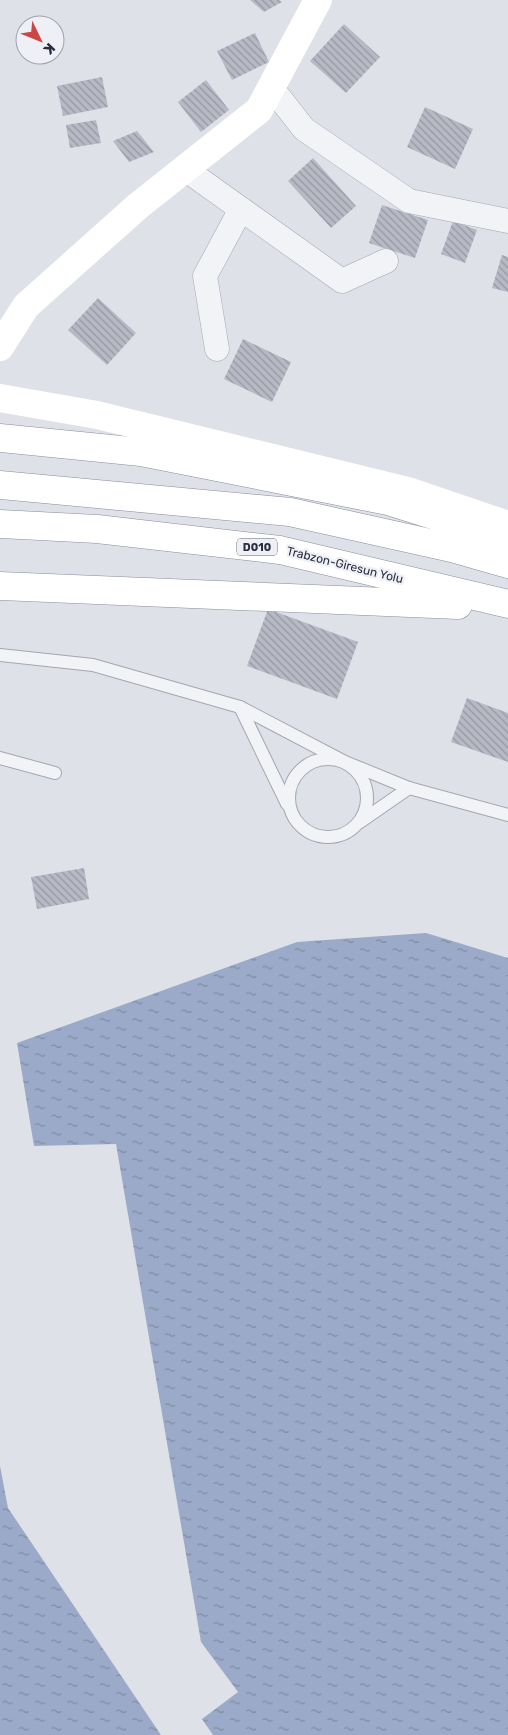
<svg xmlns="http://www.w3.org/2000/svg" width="508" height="1735" font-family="Rubik,sans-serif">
	<defs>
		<pattern id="water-ripples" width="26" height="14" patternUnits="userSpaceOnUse" patternTransform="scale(1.25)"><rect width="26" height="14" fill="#9baac8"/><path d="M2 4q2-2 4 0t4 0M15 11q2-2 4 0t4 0" fill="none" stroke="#7e8ba4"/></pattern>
		<pattern id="building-back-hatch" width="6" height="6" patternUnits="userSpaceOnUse" patternTransform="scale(1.25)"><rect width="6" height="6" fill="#b7bac5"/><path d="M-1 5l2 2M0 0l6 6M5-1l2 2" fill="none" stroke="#9598a1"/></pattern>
	</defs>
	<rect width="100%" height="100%" fill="#dfe1e8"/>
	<!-- water -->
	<g fill="url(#water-ripples)">
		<path d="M426 933 508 958V1735H213L202 1719 238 1692 201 1642 116 1144 34 1146 17 1043 297 942Z"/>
		<path d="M0 1466 8 1508 161 1735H0Z"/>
	</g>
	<!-- building -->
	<g fill="url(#building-back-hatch)">
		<path d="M250 0H279L282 2 264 12Z"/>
		<path d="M344 24 380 57 346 93 310 61Z"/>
		<path d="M255 33 269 62 232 80 217 51Z"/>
		<path d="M102 77 108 107 63 116 57 86Z"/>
		<path d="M206 80 229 110 201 132 178 102Z"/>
		<path d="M425 107 473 129 455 169 407 147Z"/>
		<path d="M96 120 101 143 70 148 66 125Z"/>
		<path d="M137 131 154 152 129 162 113 141Z"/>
		<path d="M313 158 356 206 331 228 288 181Z"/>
		<path d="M382 205 428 220 415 258 369 243Z"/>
		<path d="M453 221 477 230 465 263 441 254Z"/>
		<path d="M502 255 508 257V292L492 288Z"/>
		<path d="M98 298 136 333 107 365 68 330Z"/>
		<path d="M243 339 291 362 272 402 224 379Z"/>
		<path d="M268 609 358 642 337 699 247 666Z"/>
		<path d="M467 698 508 713V762L451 742Z"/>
		<path d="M84 868 89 899 37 909 31 877Z"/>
	</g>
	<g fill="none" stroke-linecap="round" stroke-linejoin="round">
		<!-- lane casing -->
		<g stroke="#a4a7b2" stroke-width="14">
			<g id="lane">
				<path d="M0 655 93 665 240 707 345 762 409 788 508 815"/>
				<path d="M240 707 287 804"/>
				<path d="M0 758 55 773"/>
				<circle cx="328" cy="798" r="39"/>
				<path d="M360 822 409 788"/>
			</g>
		</g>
		<!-- street casing -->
		<g stroke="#a4a7b2" stroke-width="25">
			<g id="street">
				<path d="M271 87 304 129 409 201 508 221"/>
				<path d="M185 169 342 281 386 261"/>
				<path d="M217 349 205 276 241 209"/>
			</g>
		</g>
		<!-- highway casing -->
		<g stroke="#878d9e" stroke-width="29">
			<g id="highway">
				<path d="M0 438 141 452 388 501 508 539"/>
				<path d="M0 485 290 512 452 548 508 564"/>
				<path d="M0 524 97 529 280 550 508 604"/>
				<path d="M0 586 458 605"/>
			</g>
		</g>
		<!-- lane -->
		<use href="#lane" stroke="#f2f3f7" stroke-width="12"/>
		<!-- street -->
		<use href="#street" stroke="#f2f3f7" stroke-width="24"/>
		<!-- secondary -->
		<g stroke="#fff" stroke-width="28">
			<path d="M0 347 26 306 138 206 259 110 318 0"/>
			<path d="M0 398 97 415 408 491 508 525"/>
		</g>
		<!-- highway -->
		<use href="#highway" stroke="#fff" stroke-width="28"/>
	</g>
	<g text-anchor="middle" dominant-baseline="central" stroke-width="4.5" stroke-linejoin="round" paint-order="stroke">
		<!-- shield labels -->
		<rect fill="#eff0f6" stroke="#646876" stroke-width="1" x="237" y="538.5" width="40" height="17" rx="4"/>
		<g font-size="11" font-weight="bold" fill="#282d3f">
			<text x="257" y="547">D010</text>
		</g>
		<!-- street labels -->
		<g font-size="12" fill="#282d3f" stroke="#eff0f6">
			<text transform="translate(345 565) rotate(14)">Trabzon-Giresun Yolu</text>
		</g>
	</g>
	<!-- north arrow -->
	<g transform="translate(40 40) rotate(133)"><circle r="24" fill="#eff0f6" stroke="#9fa2ad"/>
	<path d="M0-4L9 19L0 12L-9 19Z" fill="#cb4746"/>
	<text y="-8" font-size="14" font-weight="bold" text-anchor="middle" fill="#282d3f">K</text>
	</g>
</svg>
